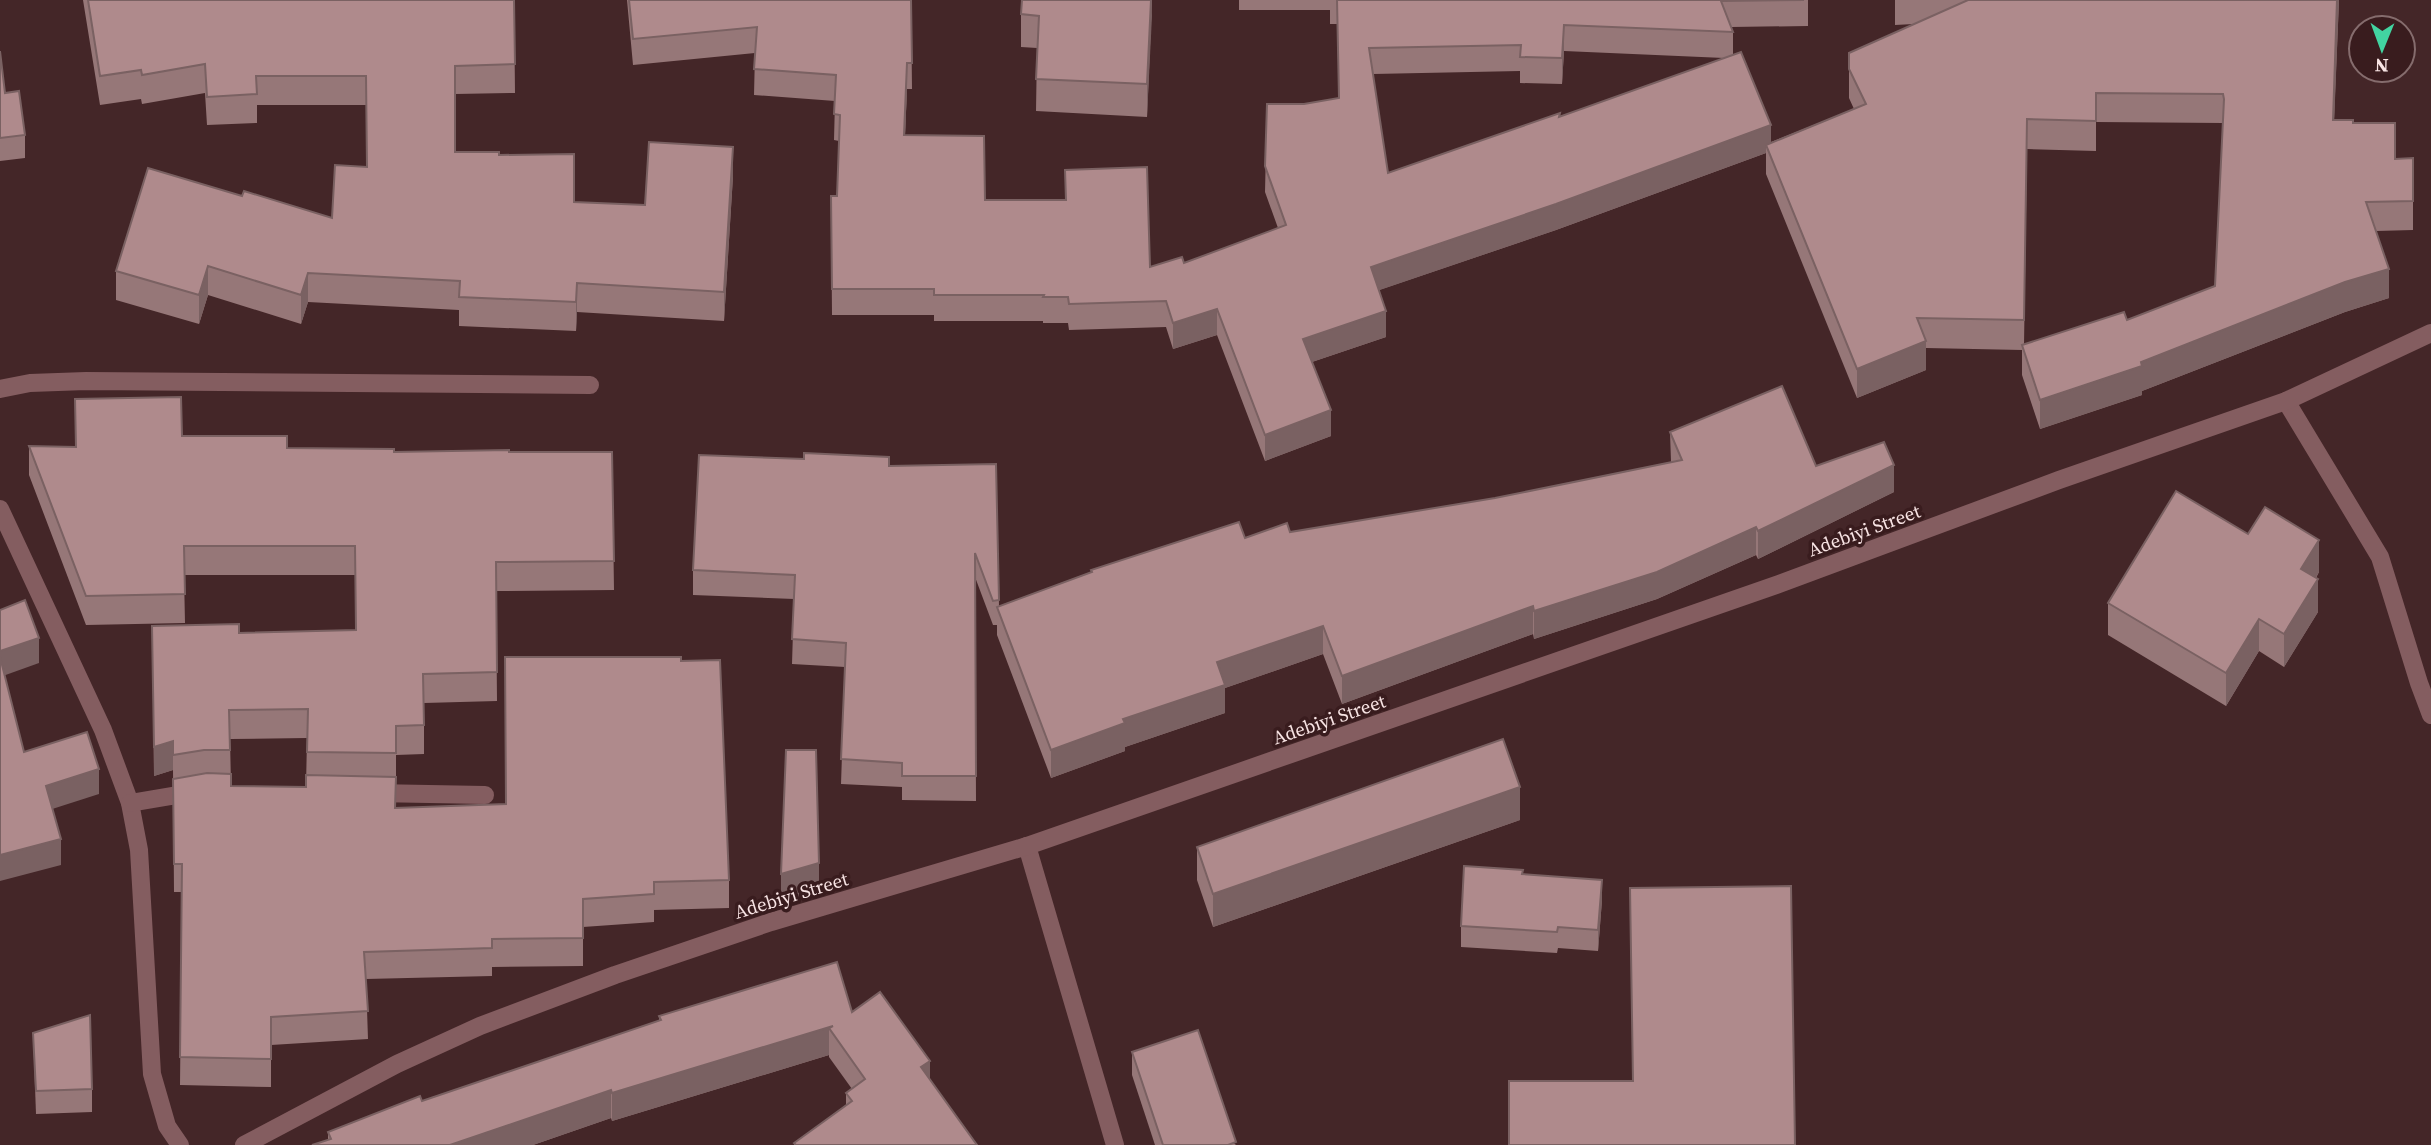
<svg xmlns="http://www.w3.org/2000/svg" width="2431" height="1145" font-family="'Source Serif 4',serif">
	<rect width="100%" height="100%" fill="#442628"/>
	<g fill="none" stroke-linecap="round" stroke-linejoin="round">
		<!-- minor -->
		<g stroke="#845d60" stroke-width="18">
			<path d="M0 389 30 383 86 381 590 385"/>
			<path d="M2286 401 2380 557 2419 683 2431 715"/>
			<path d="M0 509 103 730 130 803 139 850 152 1074 167 1126 180 1145"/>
			<path d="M373 793 485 795"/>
			<path d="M130 803 195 792"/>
			<path d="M1027 846 1115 1145"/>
			<path d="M244 1145 397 1064 480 1026 615 975 771 922 1027 846 1779 584 2059 480 2286 401 2431 333"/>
		</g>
	</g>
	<!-- wall -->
	<g fill="#967778" fill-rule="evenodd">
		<path d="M83 0H514L515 93 455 94V152L499 155 574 202 645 205 733 176 724 321 577 312 576 331 459 326V310L308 302 301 324 208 295 199 324 116 300V271L242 196 332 218 366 167V105H257V123L207 125 205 93 142 104 141 99 100 105Z"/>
		<path d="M627 0H911L912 89H907L905 135 985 200H1065V170L1150 267 1184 263 1278 228 1265 192 1267 104H1304L1339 98 1337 24H1330V10H1239V0H1808V26L1731 27 1733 32V55L1771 142 1854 109 1849 98V53L1914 24 1895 25V0H2339L2334 120 2353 123 2395 159 2413 158V230L2376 231 2389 298 2345 312 2142 391V395L2040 429 2022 375V350L1926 348V370L1857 398 1766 174V153L1556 230 1379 290 1386 337 1312 362 1331 436 1265 461 1217 335 1173 349 1166 327 1069 330 1068 323H1043V321H934V315H832L831 196H837L839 141 834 140 835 101 754 95 755 53 633 65ZM1564 51 1724 58 1560 117 1388 173 1373 74 1520 71V83L1562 84ZM2096 122 2223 123 2215 286 2127 320 2024 345 2027 149 2096 151Z"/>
		<path d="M1152 0 1147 117 1036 111 1037 48 1021 47V14Z"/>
		<path d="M0 51 5 93 25 135V158L0 161Z"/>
		<path d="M1670 432 1816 466 1894 492 1758 559 1756 555 1657 599 1534 639 1533 634 1342 704 1323 654 1225 688V713L1125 747V751L1051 778 997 635V625H993L975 577 976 801 902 800V787L841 784 845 667 792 664 794 599 693 595V570L804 459 889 466 996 464 999 606 1091 572V570L1245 538 1290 532 1495 498 1671 462Z"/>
		<path d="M182 436 287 448 394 452H612L614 590 496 591 497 701 424 703V754L396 755V808L729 880V908L654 910V922L583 927V966L492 967V976L366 979 368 1039 271 1045V1087L180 1085 182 892H174L173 770 154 776 152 626 239 633 355 630V575H184L185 623 86 625 29 475V446L75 447ZM307 738 306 787 231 786 230 739Z"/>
		<path d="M2248 534 2319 572 2316 578 2318 612 2284 667 2259 651 2226 706 2108 635V603Z"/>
		<path d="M1520 820 1213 927 1197 880V847Z"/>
		<path d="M1523 874 1602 900 1598 951 1558 948 1557 953 1461 947V926Z"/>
		<path d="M852 1012 930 1080 977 1145H794V1143L846 1105V1093L852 1089 829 1057V1055L612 1121 611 1118 533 1145H312L328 1140V1132L422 1101 659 1021V1016Z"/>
		<path d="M33 1033 92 1089V1112L36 1114Z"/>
		<path d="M1132 1052 1236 1145H1155L1132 1075Z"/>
	</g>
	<!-- shaded-wall -->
	<g fill="#7a6162">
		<path d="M1151 0 1152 16 1147 117V84Z"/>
		<path d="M2337 0H2339L2333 150V120Z"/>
		<path d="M1564 25V51L1562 84V58Z"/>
		<path d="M907 63V89L904 161V135Z"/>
		<path d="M1771 125V151L1766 145V153L1556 230 1371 293V267Z"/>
		<path d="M733 147V176L724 321V292Z"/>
		<path d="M208 266V295L199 324V295Z"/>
		<path d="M2389 269V298L2345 312 2142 391V395L2040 429V400L2345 282Z"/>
		<path d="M308 273V302L301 324V295Z"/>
		<path d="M577 283V312L576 331V302Z"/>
		<path d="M1217 309V335L1173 349V323Z"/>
		<path d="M1386 311V337L1303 365V339Z"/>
		<path d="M1926 341V370L1857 398V369Z"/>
		<path d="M1331 410V436L1265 461V435Z"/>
		<path d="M1894 465V492L1758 559V531Z"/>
		<path d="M1756 527V555L1657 599 1534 639V611Z"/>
		<path d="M2319 540V572L2301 602V569Z"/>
		<path d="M2318 579V612L2284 667V634Z"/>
		<path d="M1533 606V634L1342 704V676Z"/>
		<path d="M2259 619V651L2226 706V673Z"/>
		<path d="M1323 626V654L1225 688V713L1125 747V751L1051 778V750L1123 719 1217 662Z"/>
		<path d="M39 638V663L0 677V651Z"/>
		<path d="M173 741V770L154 776V747Z"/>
		<path d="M99 769V794L46 811V786Z"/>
		<path d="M1520 787V820L1213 927V894Z"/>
		<path d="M61 839V865L0 881V855Z"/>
		<path d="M819 863V896L781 907V874Z"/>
		<path d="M1602 880V900L1598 951V930Z"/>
		<path d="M833 1026 829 1028V1055L612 1121V1093Z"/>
		<path d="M930 1061V1090L921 1067Z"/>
		<path d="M611 1090V1118L533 1145H450Z"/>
	</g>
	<!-- building -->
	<g fill="#af8a8c" stroke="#7a6162" stroke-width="2">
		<path d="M88 0H514L515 64 455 66V152H499V155L574 154V202L645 205 649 142 733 147 724 292 577 283 576 302 459 297 460 281 308 273 301 295 208 266 199 295 116 271 148 168 242 196 244 191 332 218 335 165 367 167 366 76H256L257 94 207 97 205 64 142 75 141 70 100 76Z"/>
		<path d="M629 0H911L912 63H907L904 135 984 136 985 200H1066L1065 170 1147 167 1150 267 1182 257 1184 263 1286 225 1265 166 1267 104H1304L1339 98 1337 0H1804L1721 1 1733 32 1564 25 1562 58 1520 57 1521 45 1369 48 1388 173 1560 113 1559 117 1741 52 1771 125 1556 204 1371 267 1386 311 1303 339 1331 410 1265 435 1217 309 1173 323 1166 301 1069 304 1068 297H1043L1044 295H934V289H832L831 196H837L840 115 834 114 836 75 754 69 757 27 633 39Z"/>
		<path d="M1022 0H1151L1147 84 1036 79 1039 16 1021 14Z"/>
		<path d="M1968 0H2337L2333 120H2353V123H2395V159L2413 158V201L2366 202 2389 269 2345 282 2141 362 2142 366 2040 400 2022 345 2124 312 2127 320 2215 286 2224 99 2223 94 2096 93V121L2027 119 2024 320 1917 318 1926 341 1857 369 1766 145 1866 104 1849 69V53Z"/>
		<path d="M0 51 5 93 19 91 25 135 0 138Z"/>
		<path d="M1782 386 1816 466 1884 442 1894 465 1758 531 1756 527 1657 572 1534 611 1533 606 1342 676 1323 626 1217 662 1225 685 1123 719 1125 723 1051 750 997 607 1092 572 1091 570 1239 522 1245 538 1287 523 1290 532 1495 498 1682 460 1670 432Z"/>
		<path d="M181 397 182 436H287V448L394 449V452L509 450V452H612L614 561 496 562 497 672 423 674 424 725 396 726V753L307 752 308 709 229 710 230 750H204L173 755V741L154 747 152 626 239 624V633L356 630 355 546H184L185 594 86 596 29 446 76 447 75 399Z"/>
		<path d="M804 453 889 457V466L996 464 999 600 993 601 975 553 976 776H902V763L841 759 846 643 792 639 795 575 693 570 699 455 804 459Z"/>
		<path d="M2176 491 2248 534 2265 507 2319 540 2301 569 2318 579 2284 634 2259 619 2226 673 2108 603Z"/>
		<path d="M25 600 39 638 0 651V610Z"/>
		<path d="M0 657 24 752 87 732 99 769 46 786 61 839 0 855Z"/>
		<path d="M505 657H681V661L720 660 729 880 654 882V894L583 899V938L492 939V948L364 952 368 1011 271 1017V1059L180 1057 182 864H174L173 779 207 773 231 774V786L306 787V775L396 777 395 808 506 804Z"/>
		<path d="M1503 739 1520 787 1213 894 1197 847Z"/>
		<path d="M786 750H816L819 863 781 874Z"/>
		<path d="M1464 866 1523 870 1522 874 1602 880 1598 930 1558 927 1557 932 1461 926Z"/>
		<path d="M1791 886 1795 1145H1509V1081H1633L1630 888Z"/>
		<path d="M837 962 852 1012 880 992 930 1061 921 1067 977 1145H796L794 1143 852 1101 846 1093 865 1079 829 1028 833 1026 612 1093 611 1090 450 1145H312L331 1139 328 1132 420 1096 422 1101 661 1020 659 1016Z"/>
		<path d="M90 1015 92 1089 36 1091 33 1033Z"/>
		<path d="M1198 1030 1236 1142 1228 1145H1163L1132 1052Z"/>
	</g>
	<g text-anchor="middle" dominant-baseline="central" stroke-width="7" stroke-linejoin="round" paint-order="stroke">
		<!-- street labels -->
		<g font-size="19" fill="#f8e4e4" stroke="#391c1e">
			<text transform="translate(1864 530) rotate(-20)">Adebiyi Street</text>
			<text transform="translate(1329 719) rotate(-19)">Adebiyi Street</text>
			<text transform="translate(791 895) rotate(-17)">Adebiyi Street</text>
		</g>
	</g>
	<!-- north arrow -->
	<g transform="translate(2382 49) rotate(181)"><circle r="33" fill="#391c1e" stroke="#856c6d" stroke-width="2"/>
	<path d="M0-5L12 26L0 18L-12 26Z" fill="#42d4a1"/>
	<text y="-10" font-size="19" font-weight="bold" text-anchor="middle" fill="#f8e4e4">N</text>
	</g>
</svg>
